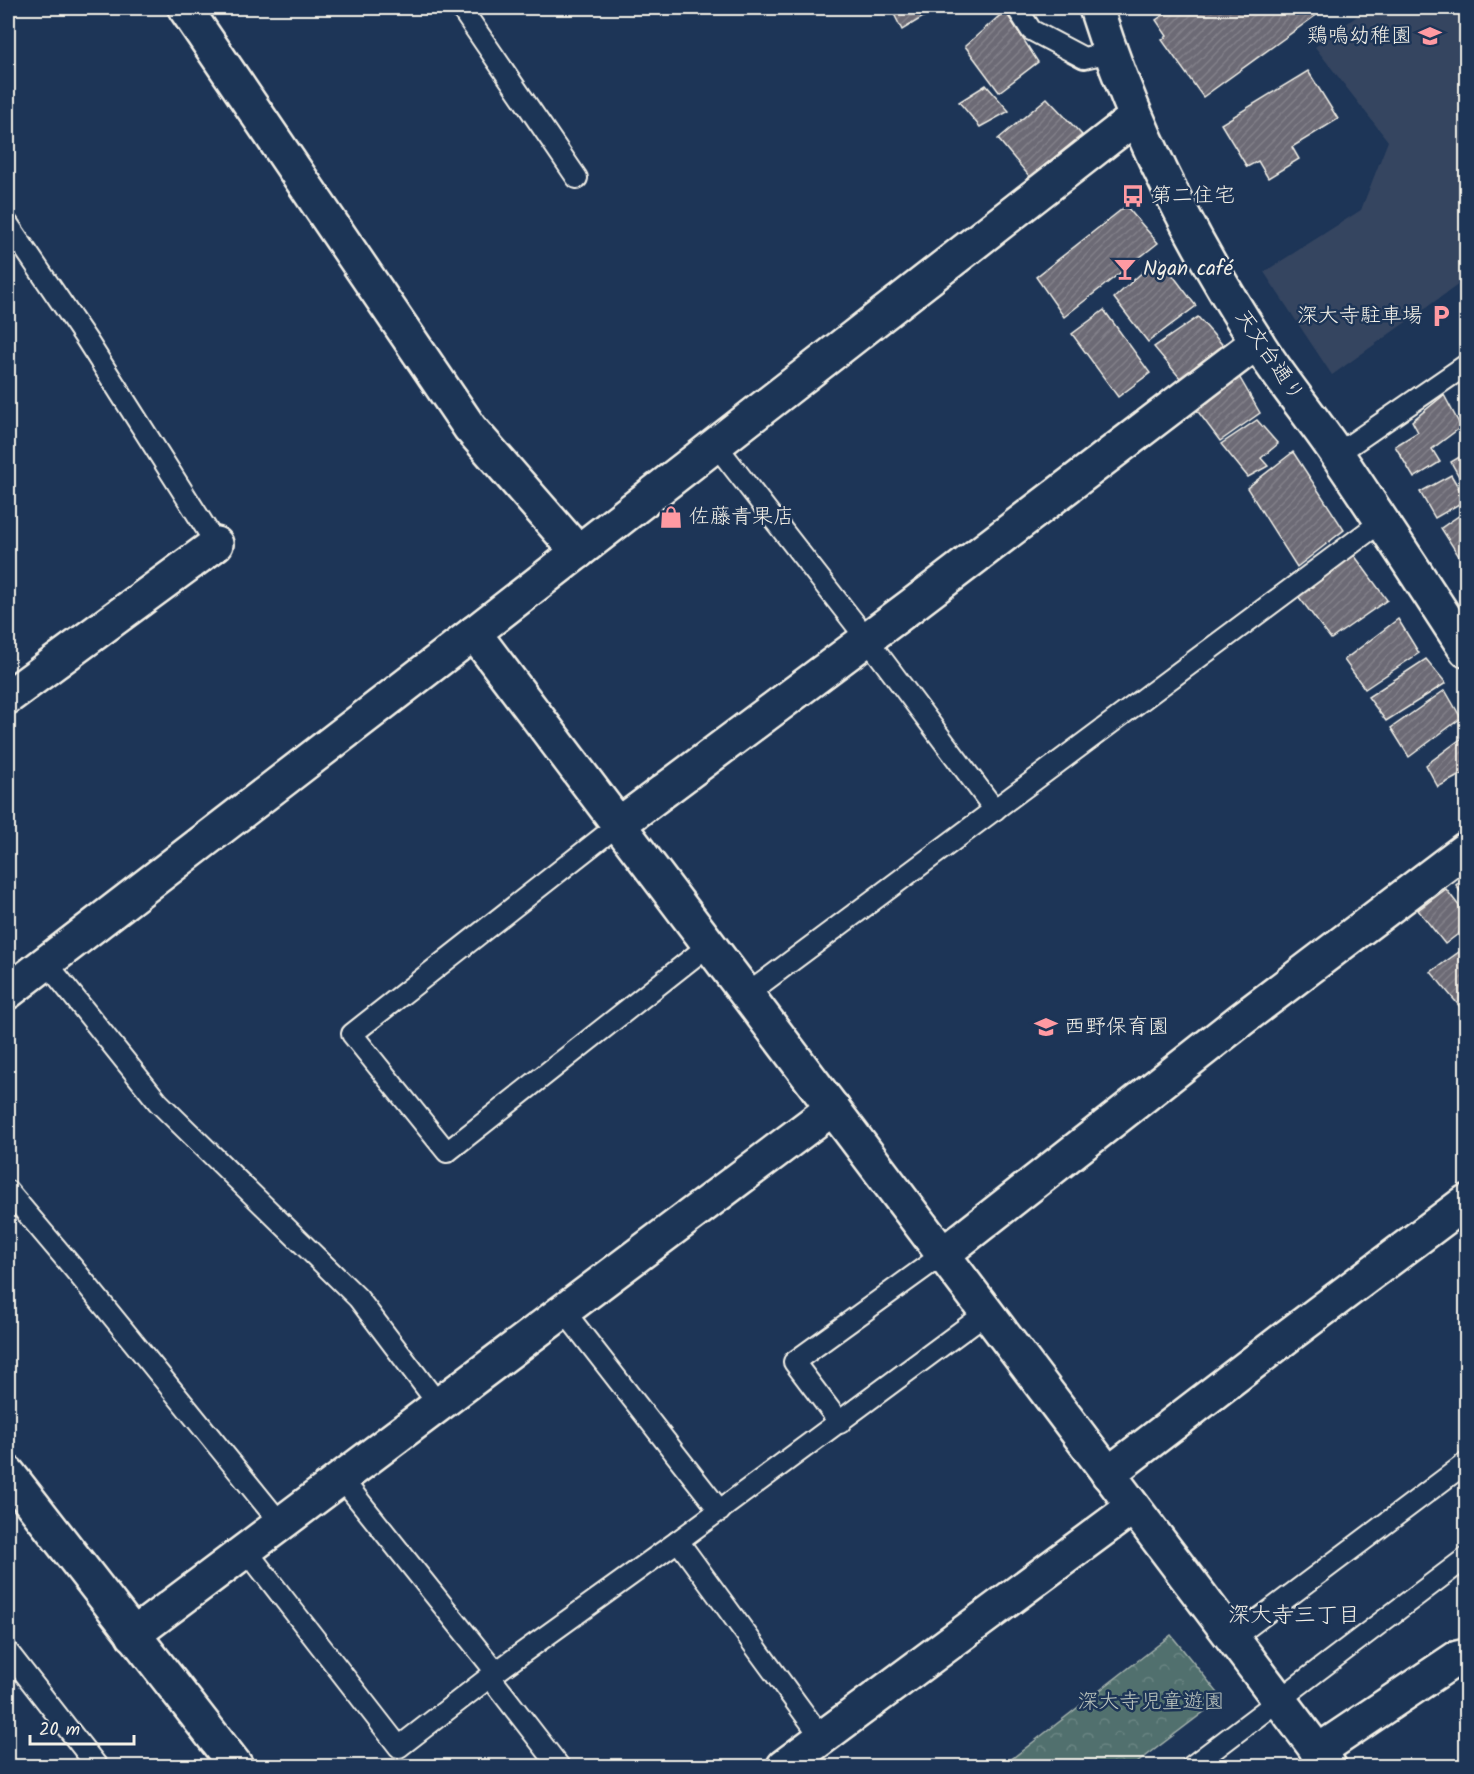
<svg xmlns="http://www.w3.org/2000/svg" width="1474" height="1774" font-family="Kalam,'Klee One',sans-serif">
	<defs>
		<pattern id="forest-crowns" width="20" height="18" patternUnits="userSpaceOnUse" patternTransform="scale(1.5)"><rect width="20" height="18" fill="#51706e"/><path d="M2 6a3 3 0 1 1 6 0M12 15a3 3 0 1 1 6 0" fill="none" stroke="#6b8583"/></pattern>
		<pattern id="building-hatch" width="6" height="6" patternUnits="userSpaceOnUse" patternTransform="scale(1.5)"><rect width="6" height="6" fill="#6c6a75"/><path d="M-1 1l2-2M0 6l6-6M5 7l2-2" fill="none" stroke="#828089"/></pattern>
	</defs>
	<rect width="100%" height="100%" fill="#1d3557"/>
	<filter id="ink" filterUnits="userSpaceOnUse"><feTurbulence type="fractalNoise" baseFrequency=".0167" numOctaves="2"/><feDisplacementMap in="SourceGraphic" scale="12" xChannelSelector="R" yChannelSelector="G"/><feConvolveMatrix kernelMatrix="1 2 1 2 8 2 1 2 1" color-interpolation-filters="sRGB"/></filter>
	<g filter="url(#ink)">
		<!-- built -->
		<path fill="#354560" d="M1368 8H1466V279L1332 375 1264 272 1361 210 1388 141 1315 47Z"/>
		<!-- forest -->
		<path fill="url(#forest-crowns)" stroke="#a2b0ab" stroke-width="1.5" d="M1171 1635 1222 1698 1133 1766H1014L1009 1761Z"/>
		<!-- building -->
		<g fill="url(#building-hatch)" stroke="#f4f1e8" stroke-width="1.5">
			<path d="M891 8H938L902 30Z"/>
			<path d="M1174 8H1194L1198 12 1204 8H1315L1319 13 1203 97 1162 40 1167 36 1156 20Z"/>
			<path d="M1005 11 1038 62 999 92 965 46Z"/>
			<path d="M1308 71 1338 119 1292 147 1299 159 1268 178 1258 161 1247 167 1221 124Z"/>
			<path d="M986 85 1009 111 980 127 959 102Z"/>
			<path d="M1047 98 1082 135 1030 177 998 139Z"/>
			<path d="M1126 206 1158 243 1064 317 1036 277Z"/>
			<path d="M1159 257 1196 306 1148 342 1114 298Z"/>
			<path d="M1104 310 1150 373 1118 397 1072 334Z"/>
			<path d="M1198 317 1227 350 1185 384 1154 347Z"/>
			<path d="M1237 373 1260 413 1220 441 1193 405Z"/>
			<path d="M1444 395 1461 427 1432 449 1440 462 1414 478 1395 446 1418 432 1412 421Z"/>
			<path d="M1257 420 1278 444 1261 458 1268 466 1248 477 1221 444Z"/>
			<path d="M1293 452 1344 530 1297 567 1247 488Z"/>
			<path d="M1466 453V489L1451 462Z"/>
			<path d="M1451 475 1466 500 1435 518 1420 492Z"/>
			<path d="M1466 511V553L1460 558 1441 528Z"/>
			<path d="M1354 555 1387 600 1331 639 1298 596Z"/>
			<path d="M1398 619 1419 653 1365 689 1344 660Z"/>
			<path d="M1426 659 1446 683 1386 721 1368 697Z"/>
			<path d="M1445 690 1461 718 1409 757 1391 728Z"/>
			<path d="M1466 735V772L1438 787 1426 765Z"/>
			<path d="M1466 876V901L1456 885Z"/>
			<path d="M1446 889 1466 915V928L1445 944 1418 910Z"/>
			<path d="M1466 947V1014L1431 972Z"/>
		</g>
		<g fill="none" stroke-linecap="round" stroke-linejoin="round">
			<!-- service casing -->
			<g stroke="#f4f1e8" stroke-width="24">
				<g id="service">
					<path d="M461 8 577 178"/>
					<path d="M1017 8 1031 30 1084 58 1110 52"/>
					<path d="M8 224 86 339 216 544"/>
					<path d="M716 445 867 639 995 810"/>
					<path d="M1337 454 1466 365"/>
					<path d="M618 825 352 1034 447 1152 709 945"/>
					<path d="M46 962 158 1102 358 1298 439 1405"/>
					<path d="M746 995 1382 521"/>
					<path d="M8 1191 74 1269 281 1524"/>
					<path d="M564 1311 720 1511"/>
					<path d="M840 1423 794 1362 942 1255"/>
					<path d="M341 1478 496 1672"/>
					<path d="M678 1541 822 1738"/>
					<path d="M246 1550 399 1747 496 1672 678 1541 986 1313"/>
					<path d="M1232 1639 1466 1463"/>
					<path d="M8 1652 97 1766"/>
					<path d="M490 1677 559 1766"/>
					<path d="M1192 1766 1466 1558"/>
				</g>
			</g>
			<!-- minor casing -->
			<g stroke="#f4f1e8" stroke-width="38">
				<g id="minor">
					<path d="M185 8 470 428 578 552"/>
					<path d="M474 633 1329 1766"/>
					<path d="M8 697 216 544"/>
					<path d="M618 825 911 606 1257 342"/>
					<path d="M8 992 474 633 1136 117"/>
					<path d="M942 1255 1242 1019 1466 849"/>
					<path d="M8 1473 236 1766"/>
					<path d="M1108 1474 1289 1335 1466 1202"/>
					<path d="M133 1635 833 1108"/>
					<path d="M1317 1752 1457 1658 1466 1656"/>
					<path d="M784 1766 1133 1507"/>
				</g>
			</g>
			<!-- secondary casing -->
			<g stroke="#f4f1e8" stroke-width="38">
				<path id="secondary" d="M1096 8C1133 126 1190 238 1257 342 1282 382 1313 418 1339 457 1382 521 1424 585 1466 650"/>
			</g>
			<!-- service -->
			<use href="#service" stroke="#1d3557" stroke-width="20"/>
			<!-- minor -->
			<use href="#minor" stroke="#1d3557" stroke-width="33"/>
			<!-- secondary -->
			<use href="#secondary" stroke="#1d3557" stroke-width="33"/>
		</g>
	</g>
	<!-- icons -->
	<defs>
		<g id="school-bare" transform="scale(1.8)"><path d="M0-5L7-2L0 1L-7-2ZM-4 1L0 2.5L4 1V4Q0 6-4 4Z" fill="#ff9aa2" stroke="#1d3557" stroke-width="2.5" paint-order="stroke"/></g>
		<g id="bus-bare" transform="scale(1.8)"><path d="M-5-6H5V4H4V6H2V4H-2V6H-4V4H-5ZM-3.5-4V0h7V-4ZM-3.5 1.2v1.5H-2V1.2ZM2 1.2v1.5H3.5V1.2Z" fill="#ff9aa2" stroke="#1d3557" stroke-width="2.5" paint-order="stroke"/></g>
		<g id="bar-bare" transform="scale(1.8)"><path d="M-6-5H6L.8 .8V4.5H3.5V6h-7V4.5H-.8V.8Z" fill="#ff9aa2" stroke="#1d3557" stroke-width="2.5" paint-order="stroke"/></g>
		<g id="parking-bare" transform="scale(1.8)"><path d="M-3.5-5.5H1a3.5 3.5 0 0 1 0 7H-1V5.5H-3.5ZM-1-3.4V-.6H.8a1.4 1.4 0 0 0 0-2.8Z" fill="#ff9aa2" stroke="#1d3557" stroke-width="2.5" paint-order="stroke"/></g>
		<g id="shop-bare" transform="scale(1.8)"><path d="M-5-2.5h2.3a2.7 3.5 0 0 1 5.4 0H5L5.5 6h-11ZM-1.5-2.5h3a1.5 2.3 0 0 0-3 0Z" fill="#ff9aa2" stroke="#1d3557" stroke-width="2.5" paint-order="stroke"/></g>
	</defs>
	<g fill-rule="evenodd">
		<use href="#school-bare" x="1430" y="36"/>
		<use href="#bus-bare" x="1133" y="196"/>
		<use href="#bar-bare" x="1125" y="269"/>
		<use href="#parking-bare" x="1441" y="316"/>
		<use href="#shop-bare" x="671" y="517"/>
		<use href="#school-bare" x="1046" y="1027"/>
	</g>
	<g text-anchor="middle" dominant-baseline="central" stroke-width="5" stroke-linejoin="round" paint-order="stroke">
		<!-- poi labels -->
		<g font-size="21" fill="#f4f1e8" stroke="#1d3557" text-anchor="start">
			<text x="1412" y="36" text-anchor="end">鶏鳴幼稚園</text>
			<text x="1151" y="196">第二住宅</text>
			<text x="1143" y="269">Ngan café</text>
			<text x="1423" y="316" text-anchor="end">深大寺駐車場</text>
			<text x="689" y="517">佐藤青果店</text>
			<text x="1064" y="1027">西野保育園</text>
		</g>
		<!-- street labels -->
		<g font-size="21" fill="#f4f1e8" stroke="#1d3557">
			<text transform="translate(1269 356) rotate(56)">天文台通り</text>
		</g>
		<!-- park labels -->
		<g font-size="21" fill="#bbc4bd" stroke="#1d3557">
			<text x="1151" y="1702">深大寺児童遊園</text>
		</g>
		<!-- neighbourhood labels -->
		<g font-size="22" fill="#f4f1e8" stroke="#1d3557">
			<text x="1294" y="1616">深大寺三丁目</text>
		</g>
	</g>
	<!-- margin -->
	<rect width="1474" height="1774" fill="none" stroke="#1d3557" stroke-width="30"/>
	<rect x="15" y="15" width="1444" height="1744" fill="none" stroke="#f4f1e8" stroke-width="2" filter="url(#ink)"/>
	<!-- scale -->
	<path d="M30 1735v9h104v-9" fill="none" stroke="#f4f1e8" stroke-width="3"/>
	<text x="39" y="1735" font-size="18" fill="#f4f1e8" stroke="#1d3557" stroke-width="4.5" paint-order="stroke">20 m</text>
</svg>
